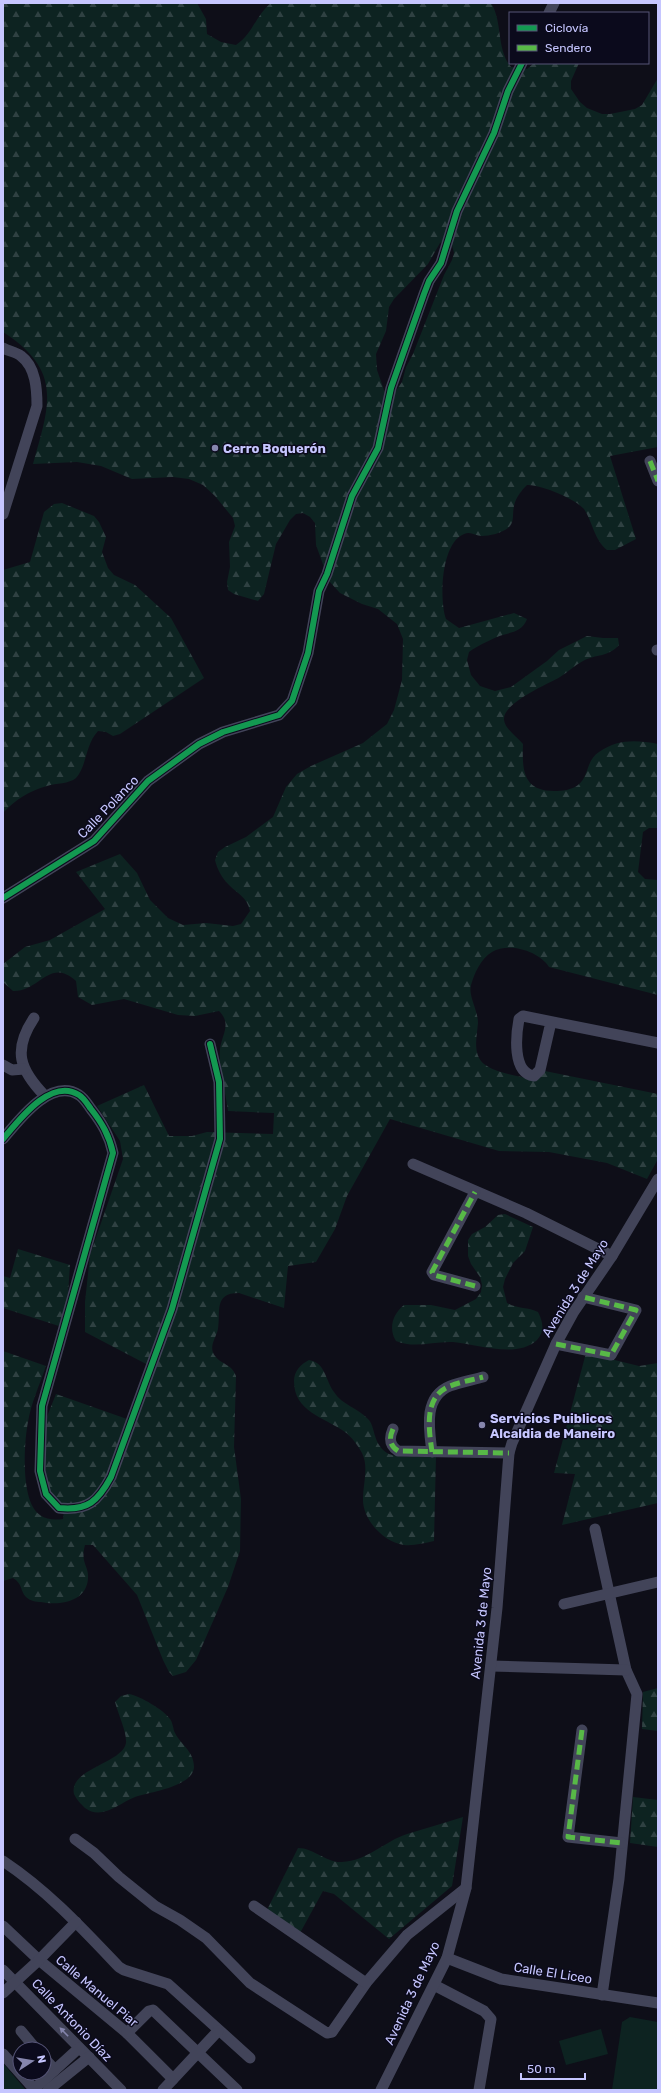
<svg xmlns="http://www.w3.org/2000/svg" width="661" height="2093" font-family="Rubik,sans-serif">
	<defs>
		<pattern id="forest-firs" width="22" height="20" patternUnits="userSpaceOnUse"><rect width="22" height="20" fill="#0d2321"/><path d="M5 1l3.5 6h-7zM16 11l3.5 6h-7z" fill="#2f4142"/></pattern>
	</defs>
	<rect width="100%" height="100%" fill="#0e0e18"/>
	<!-- green -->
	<g fill="#0d2321">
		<path d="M630 2017 658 2022V2090H612L622 2022Z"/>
		<path d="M601 2029 608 2054 566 2065 559 2041Z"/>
		<path d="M3 2063 25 2089 3 2090Z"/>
	</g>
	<!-- forest -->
	<g fill="url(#forest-firs)" fill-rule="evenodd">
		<path d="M3 3H197L206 19 207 34 221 42 236 45C252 35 256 15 271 3H491C503 22 496 49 511 67L527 69 534 63H579L571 81V89L580 102 587 108 602 114H610L635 109 642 105 658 78V447L610 456 636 539 615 550H607C594 539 593 523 584 509 576 499 540 484 527 485 521 491 516 497 514 506 512 515 515 522 508 528 502 533 489 536 482 536 475 536 471 531 464 534 441 543 439 599 446 619L459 628 514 613 527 619C522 633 509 632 497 637 488 641 477 646 469 652L467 660 471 675 480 686 495 691 511 687 547 661 559 650 587 636 603 638H618L619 645C609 657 596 654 583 661 575 665 568 672 560 677 548 684 502 703 504 720 505 729 517 737 523 744 522 770 523 791 554 791 562 791 572 790 578 785 589 777 586 760 599 752 618 739 636 740 658 744V828H649L643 832 638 872 645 879 658 880V995L549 967C539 951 509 942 492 952 481 958 474 974 471 985 468 996 478 1010 478 1023 477 1036 472 1054 484 1064 497 1074 521 1076 536 1080L540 1070 658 1094V1159L647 1179 607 1163 549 1152 499 1151 390 1119 347 1196 335 1229 316 1262 288 1266 284 1308 239 1293C213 1293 221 1312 218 1329 216 1338 208 1347 215 1356 222 1365 232 1364 236 1376L234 1447 241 1499 240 1551 228 1587 196 1660 186 1672 173 1676 169 1672 163 1660 137 1595 93 1545H85C80 1563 89 1566 88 1578 87 1602 59 1606 41 1602 36 1602 30 1601 26 1597 20 1591 23 1584 13 1578L3 1581V1351L46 1366C40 1384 31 1403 28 1422 24 1442 20 1502 40 1515 47 1520 55 1520 63 1519L64 1510 44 1483V1424L56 1394 127 1419 148 1365 85 1332V1302L90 1255 123 1159 120 1141 97 1106 144 1085 169 1136H192L207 1132 273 1134 274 1113 228 1111C226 1094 218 1064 220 1049 222 1034 232 1024 219 1011L195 1016 178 1015 124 999 92 1005 78 997 76 981C49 957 40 992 13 991L3 982V964L25 947 50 940 105 909 76 872 120 854 137 873 150 900 168 918 183 925 206 923 233 926 241 924 250 911C247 897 238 894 229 885 222 878 217 869 215 860L218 852 225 847 246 837 273 817 286 787 297 774 311 766 363 743 387 724 394 710 402 680 403 639 397 624 378 609 362 604 340 593 329 581 316 545 315 523 310 517 303 513 296 514 290 520 276 544 264 594 258 601 234 594 228 590 227 582 230 567 229 542 235 526 233 518 215 496 203 485 189 479 173 477 132 479 101 466 77 462 33 464C49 406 64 371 3 332ZM447 239 452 245 454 253 452 260 444 275 413 354 406 367 402 382 393 395 385 393 377 370 376 354 386 331 389 307 394 299 428 264 440 243Z"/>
		<path d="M62 503 94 516 99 522 106 537 102 552 108 568 114 575 135 585 171 618 204 678 120 734 113 736 106 732 98 731C85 745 87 766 76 778 69 784 56 783 47 786 29 791 15 800 3 813V570L30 562 44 512 54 504Z"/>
		<path d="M505 1214 533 1227 525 1251 513 1263 505 1279 503 1287 507 1303C517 1309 528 1307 538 1312 543 1322 545 1331 537 1340 517 1359 477 1344 453 1342 433 1341 415 1349 396 1341 388 1328 393 1314 404 1305H431L455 1310 476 1299 481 1292 482 1285 480 1277 471 1264 468 1256V1240L472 1234 485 1227 498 1215Z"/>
		<path d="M18 1249 70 1265 67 1308 62 1327 3 1308V1276L10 1278Z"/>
		<path d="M586 1353 639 1366 658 1363V1503L562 1525 575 1474 554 1473Z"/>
		<path d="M309 1360C326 1363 325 1380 334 1392 342 1405 358 1408 368 1419 376 1427 372 1443 387 1453 397 1459 424 1456 436 1456L434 1541C424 1543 414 1546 404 1545 383 1542 362 1519 363 1498 363 1484 369 1467 362 1453 359 1447 351 1436 345 1432 324 1417 294 1412 294 1381 294 1371 301 1364 309 1360Z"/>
		<path d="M658 1688V1731L642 1729 643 1692Z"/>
		<path d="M129 1694C140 1696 164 1710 170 1719 173 1723 173 1729 175 1733 181 1745 194 1751 194 1767 193 1787 149 1792 135 1797 119 1803 102 1821 85 1808 81 1804 76 1799 74 1794 68 1769 123 1763 126 1743 127 1732 118 1714 115 1702L121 1696Z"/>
		<path d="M633 1797 658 1800V1847L630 1843Z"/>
		<path d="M463 1817 452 1886 389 1939 334 1894 323 1891 300 1933 266 1912 298 1848C314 1848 326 1863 342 1862 367 1861 385 1841 407 1834 426 1828 445 1823 463 1817Z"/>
	</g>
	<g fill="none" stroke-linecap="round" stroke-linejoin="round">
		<!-- minor -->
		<g stroke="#424459" stroke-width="11">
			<path d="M549 13 554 3"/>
			<path d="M3 348C8 351 16 352 21 356 36 367 37 390 37 406L3 514"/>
			<path d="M650 461 658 481"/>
			<path d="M657 650H658"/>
			<path d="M3 898 94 841 148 781 199 744 223 732 279 715 292 701 308 653 319 591 327 574 352 496 378 448 391 388 424 294 429 281 441 263 457 211 494 133 508 91 522 63"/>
			<path d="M34 1018C12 1051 20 1070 45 1096"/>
			<path d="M551 1022 540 1070 534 1076C512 1073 516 1035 519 1019L523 1016C568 1025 613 1034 658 1043"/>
			<path d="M3 1065 12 1070 24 1069"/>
			<path d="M3 1139C19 1120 51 1077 79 1095 84 1098 88 1105 91 1109 102 1123 109 1135 113 1153L42 1406 40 1471 46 1494 59 1508C88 1511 98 1501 111 1477L172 1309 220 1139 219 1082 210 1044"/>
			<path d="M413 1164 526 1213 612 1256"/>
			<path d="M475 1286 434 1275 432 1272 475 1192"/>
			<path d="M556 1344 611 1355 636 1310 583 1297"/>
			<path d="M393 1429C389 1438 389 1445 398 1451L509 1453"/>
			<path d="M432 1452C429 1429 423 1397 450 1386 460 1382 472 1380 483 1377"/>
			<path d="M595 1529 626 1670 637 1694 619 1879 602 1995"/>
			<path d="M564 1604 658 1582"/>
			<path d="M491 1666 626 1670"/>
			<path d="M582 1730 568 1837 622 1843"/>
			<path d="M75 1839 94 1853 119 1877 155 1906 180 1920 206 1938 250 1983 327 2033 332 2032 366 1983 407 1935 466 1888"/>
			<path d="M3 1861C48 1891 82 1928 119 1967L124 1970 168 1984 250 2058"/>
			<path d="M254 1906 366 1983"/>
			<path d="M3 1926 39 1960 127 2033 173 2079"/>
			<path d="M447 1958 501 1979 658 2003"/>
			<path d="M3 1970 121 2090"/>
			<path d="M434 1985 484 2011 491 2019 479 2090"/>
			<path d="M3 1993 39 1960 76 1922"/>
			<path d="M21 2031 36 2049"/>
			<path d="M127 2033 149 2011 153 2010 237 2090"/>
			<path d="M3 2054 35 2090"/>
			<path d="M44 2058 55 2070"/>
			<path d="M33 2090 79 2048"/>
			<path d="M48 2090 89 2057"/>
			<path d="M163 2090 218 2031"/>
			<path d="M381 2090 447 1958 466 1888 497 1608 509 1453 512 1443 556 1344 573 1313 612 1256 658 1179"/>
		</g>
		<!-- quiet -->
		<g stroke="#58b947" stroke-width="5" stroke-dasharray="10 5" stroke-linecap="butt">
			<path d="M650 461 658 481"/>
			<path d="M657 650H658"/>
			<path d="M475 1286 434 1275 432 1272 475 1192"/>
			<path d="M556 1344 611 1355 636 1310 583 1297"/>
			<path d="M393 1429C389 1438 389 1445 398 1451L509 1453"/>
			<path d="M432 1452C429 1429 423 1397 450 1386 460 1382 472 1380 483 1377"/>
			<path d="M582 1730 568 1837 622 1843"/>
		</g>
		<!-- cycleway casing -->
		<g stroke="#0b0a1c" stroke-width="8">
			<g id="cycleway">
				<path d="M3 898 94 841 148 781 199 744 223 732 279 715 292 701 308 653 319 591 327 574 352 496 378 448 391 388 424 294 429 281 441 263 457 211 494 133 508 91 522 63"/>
				<path d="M3 1139C19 1120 51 1077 79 1095 84 1098 88 1105 91 1109 102 1123 109 1135 113 1153L42 1406 40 1471 46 1494 59 1508C88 1511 98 1501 111 1477L172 1309 220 1139 219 1082 210 1044"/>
			</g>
		</g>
		<!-- cycleway -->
		<use href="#cycleway" stroke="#139951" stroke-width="6"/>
	</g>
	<!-- one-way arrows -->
	<defs><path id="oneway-solid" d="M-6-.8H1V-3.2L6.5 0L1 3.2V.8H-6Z"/></defs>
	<use fill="#8485ac" href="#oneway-solid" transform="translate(64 2032) rotate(-134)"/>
	<!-- markers -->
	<g fill="#8686ae" stroke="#0b0a1c" stroke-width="1.5">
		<circle cx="215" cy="448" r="4"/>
		<circle cx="482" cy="1425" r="4"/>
	</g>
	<g text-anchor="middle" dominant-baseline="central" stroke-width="3" stroke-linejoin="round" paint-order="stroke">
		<!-- poi labels -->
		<g font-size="13" font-weight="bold" fill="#c6c6ff" stroke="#0b0a1c" text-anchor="start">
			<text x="223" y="448">Cerro Boquerón</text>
			<text x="490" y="1418">Servicios Puiblicos<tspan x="490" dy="15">Alcaldia de Maneiro</tspan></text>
		</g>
		<!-- street labels -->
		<g font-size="13" fill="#c6c6ff" stroke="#0b0a1c">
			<text transform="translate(108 807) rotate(-46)">Calle Polanco</text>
			<text transform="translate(575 1288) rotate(-58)">Avenida 3 de Mayo</text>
			<text transform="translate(481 1623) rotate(-84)">Avenida 3 de Mayo</text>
			<text transform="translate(553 1973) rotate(9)">Calle El Liceo</text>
			<text transform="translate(97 1991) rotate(40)">Calle Manuel Piar</text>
			<text transform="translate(412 1993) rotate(-65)">Avenida 3 de Mayo</text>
			<text transform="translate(72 2020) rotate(46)">Calle Antonio Díaz</text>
		</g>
	</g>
	<!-- border -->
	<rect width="661" height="2093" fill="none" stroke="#c6c6ff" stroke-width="8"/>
	<!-- legend -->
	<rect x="509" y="12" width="140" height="52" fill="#0b0a1c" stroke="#565577"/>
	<rect x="517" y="25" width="20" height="6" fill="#139951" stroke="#565577"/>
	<text x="545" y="32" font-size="12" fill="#c6c6ff">Ciclovía</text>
	<rect x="517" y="45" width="20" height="6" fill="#58b947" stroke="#565577"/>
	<text x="545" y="52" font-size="12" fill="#c6c6ff">Sendero</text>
	<!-- north arrow -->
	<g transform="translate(32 2061) rotate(78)"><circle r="19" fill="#0b0a1c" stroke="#565577"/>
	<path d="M0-3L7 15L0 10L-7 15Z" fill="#8686ae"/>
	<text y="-6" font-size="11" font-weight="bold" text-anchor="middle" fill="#c6c6ff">N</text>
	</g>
	<!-- scale -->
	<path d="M521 2073v6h64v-6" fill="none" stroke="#c6c6ff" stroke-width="2"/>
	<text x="527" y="2073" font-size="12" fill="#c6c6ff" stroke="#0b0a1c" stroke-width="3" paint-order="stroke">50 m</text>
</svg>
